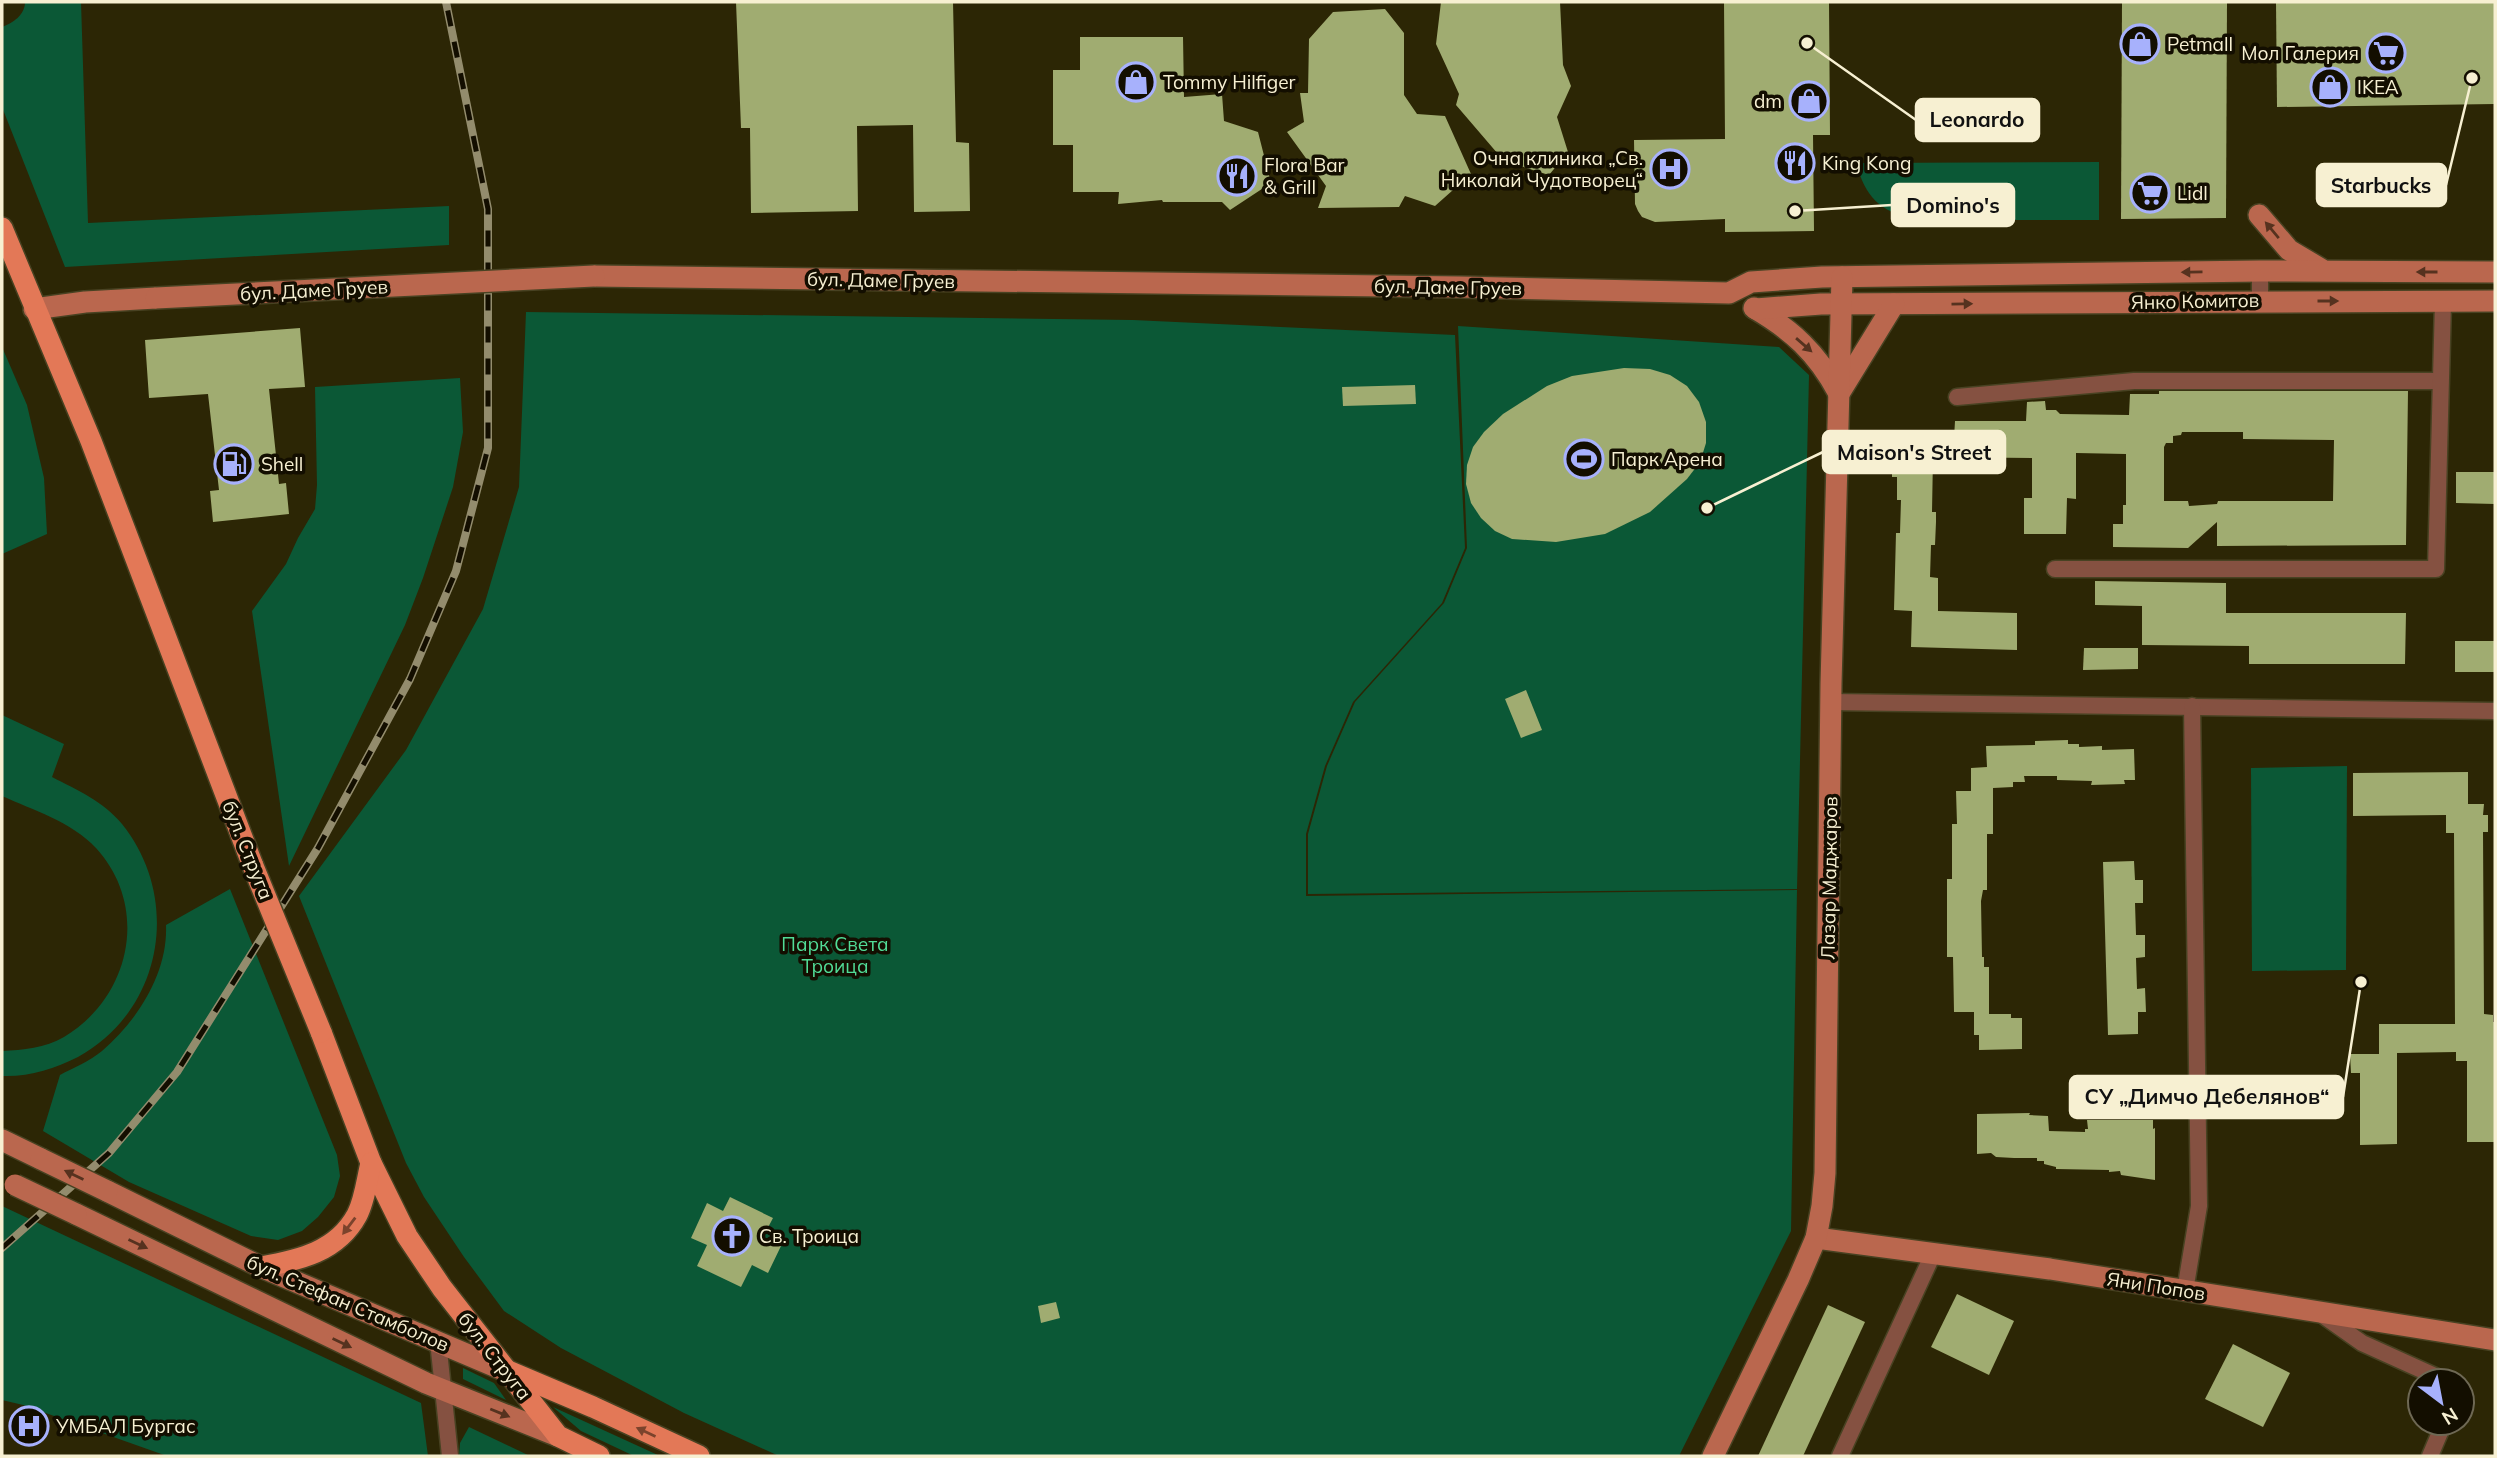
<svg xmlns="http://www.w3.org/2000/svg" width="2497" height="1458" font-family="Mulish,sans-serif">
	<rect width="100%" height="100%" fill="#2c2605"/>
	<!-- green -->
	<g fill="#0b5836">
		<path d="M25 2H81L88 223 449 206V245L65 267 2 107V27C13 23 25 15 25 2Z"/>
		<path d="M2099 162V220H1914C1879 210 1866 198 1856 163Z"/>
		<path d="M526 312 1133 320 1455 335 1465 548 1442 603 1353 702 1325 766 1306 834V896L1797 890 1791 1231 1679 1456H779L684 1413 561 1348 504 1311 464 1257 424 1197 406 1163 299 896 406 750 483 609 519 487Z"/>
		<path d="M1458 326 1779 347 1809 375 1797 889 1308 894V834L1327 766 1355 702 1444 603 1467 548Z"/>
		<path d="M2 347 27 405 44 478 47 534 2 554Z"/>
		<path d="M460 378 463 432 453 487 423 578 405 625 289 866 252 611 286 564 298 538 315 509 317 485 315 387Z"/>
		<path d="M2 715 64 744 52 777C77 790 103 801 122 824 182 899 163 1010 78 1057 54 1069 29 1077 2 1076V1051C23 1050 45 1048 64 1037 131 997 150 907 96 848 72 822 33 810 2 796Z"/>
		<path d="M2347 766 2346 970 2252 971 2251 768Z"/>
		<path d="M230 889 337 1155 340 1176 334 1197 318 1217 302 1231 278 1240 251 1236 129 1182 43 1131 60 1075C73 1068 90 1061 102 1051 138 1020 168 973 166 925Z"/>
		<path d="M2 1206 421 1403 428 1456H167L23 1405 2 1400Z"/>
		<path d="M463 1368 494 1383 506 1400 463 1379Z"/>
		<path d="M553 1407 660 1456H661H634L581 1431Z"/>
		<path d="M469 1427 530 1456H459L460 1443Z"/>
	</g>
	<!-- building -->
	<g fill="#a0ac71" fill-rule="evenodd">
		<path d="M736 2H953L956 142 969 143 970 211 914 212 913 125 857 126 858 211 751 213 750 128H741Z"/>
		<path d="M1441 2H1560L1563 65 1571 86 1557 117 1568 152 1549 175 1504 161 1456 105 1459 94 1436 44Z"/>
		<path d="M1724 2H1829L1830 135H1813L1814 231 1725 232V219L1655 222 1642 217 1638 211 1635 204 1634 140 1725 139Z"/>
		<path d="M2122 2H2227L2226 218 2121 219Z"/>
		<path d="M2276 2H2495V104L2277 107Z"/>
		<path d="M1385 9 1404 33V95L1417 114 1445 116 1471 174 1435 206 1405 196 1399 207 1318 208 1326 186 1287 132 1304 122 1300 93H1308L1309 39 1333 12Z"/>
		<path d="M1080 37H1183L1184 97 1222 94 1224 121 1258 132 1271 183 1230 210 1222 202H1163L1162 200 1118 204 1119 192H1073V145H1053V70H1080Z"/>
		<path d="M300 328 305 387 269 389 279 484 286 483 289 514 213 522 210 491 219 490 208 394 149 398 145 340Z"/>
		<path d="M1624 368 1650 369 1670 375 1687 386 1699 402 1706 422V443L1700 462 1687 479 1650 512 1605 534 1556 542 1512 539 1495 531 1481 518 1471 503 1466 484 1467 465 1473 447 1484 432 1503 414 1547 386 1572 376Z"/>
		<path d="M1415 385 1416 404 1343 406 1342 387Z"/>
		<path d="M2159 391H2408L2406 545 2217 546V522L2188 548 2113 547V524H2123V505H2126V454L2076 453V499L2067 498 2066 534H2024V498H2032V458L1933 457 1932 512H1936V522L1935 545H1931L1930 577 1938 578V611L2017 613V650L1911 647 1912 611 1894 610 1896 533H1900L1901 500H1897V477H1892V436L1954 438 1955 421H2026L2027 402 2045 401 2046 410H2056L2060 414 2129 415 2130 394H2159ZM2182 432H2243V439L2334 440 2333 501H2218L2217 504 2189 506 2188 501H2164V447L2166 443H2173V436L2181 435Z"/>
		<path d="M2456 472H2495V504L2456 503Z"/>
		<path d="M2095 581 2226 583V613H2406L2405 664H2249V646L2142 645V606L2095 605Z"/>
		<rect x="2455" y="641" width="40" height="31"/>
		<path d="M2084 648H2138V669L2083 670Z"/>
		<path d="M1526 690 1542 730 1521 738 1505 699Z"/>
		<path d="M2068 740V744H2079V747L2102 746V750L2134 749 2135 780H2124L2125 784 2091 785 2092 781 2057 780V776H2024L2025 782H2013V787L1993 788V834H1987V890H1983L1981 901 1982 957H1984V967H1989V1014H2011V1018H2022V1049L1979 1050V1035H1974V1012H1954L1953 957H1947V879H1952V824H1957L1956 791H1971V768L1987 767 1986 746 2035 745V741Z"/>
		<path d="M2468 772V804H2484L2483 815H2488V832H2483L2484 1014 2493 1015V1022H2495V1142H2467V1061H2456V1052L2397 1053V1144L2360 1145V1073H2351L2350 1054H2379V1024H2455L2454 833H2446V815L2353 816V773Z"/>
		<path d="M2134 861 2135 880H2143V903H2135L2136 935H2145V957L2136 958 2137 989 2145 988 2146 1012H2138V1034L2108 1035 2103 862Z"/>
		<path d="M2030 1113 2029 1115 2048 1116 2049 1131 2085 1132V1129H2088L2087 1120H2153V1129L2155 1128V1180L2121 1175 2120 1171 2109 1172V1170L2056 1169V1167L2044 1164V1161H2037V1158H2014L1996 1157 1991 1153 1977 1154V1114Z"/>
		<path d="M730 1197 773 1218 763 1237 781 1246 768 1273 752 1265 741 1287 697 1266 707 1245 691 1238 707 1203 723 1211Z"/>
		<path d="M1957 1294 2014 1321 1989 1375 1931 1347Z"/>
		<path d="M1056 1302 1060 1318 1041 1323 1038 1306Z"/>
		<path d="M1828 1305 1865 1322 1803 1456H1758Z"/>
		<path d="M2233 1344 2290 1373 2263 1427 2205 1399Z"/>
	</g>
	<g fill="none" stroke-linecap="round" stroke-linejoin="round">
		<!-- street casing -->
		<g stroke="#484222" stroke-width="19">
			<g id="street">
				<path d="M2260 301V271"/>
				<path d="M1957 397 2134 381H2440"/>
				<path d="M2055 569H2436L2443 302"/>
				<path d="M1831 702 2495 711"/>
				<path d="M2185 1291 2199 1206 2192 706"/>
				<path d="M2321 1314 2362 1343 2446 1381"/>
				<path d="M438 1341 450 1456"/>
				<path d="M1840 1456 1933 1254"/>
				<path d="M2430 1456 2444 1423"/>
			</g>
		</g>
		<!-- secondary casing -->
		<g stroke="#484222" stroke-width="24">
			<g id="secondary">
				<path d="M2259 215 2289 250 2321 269"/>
				<path d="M594 276 1460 287 1729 293 1751 282 1822 277 2260 271 2495 272"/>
				<path d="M1754 308C1792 330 1817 353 1838 392"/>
				<path d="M34 309 85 302 156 298"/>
				<path d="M1756 309 1821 304 2495 301"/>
				<path d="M1840 392 1894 304"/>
				<path d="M2 1140 41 1159"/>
				<path d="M107 1191 261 1267 506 1371"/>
				<path d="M76 1214 426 1383 558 1436"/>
				<path d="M1816 1238 2050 1269 2495 1340"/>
				<path d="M1713 1456 1798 1280 1816 1238 1822 1206 1825 1173 1831 684 1842 277"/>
			</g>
		</g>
		<!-- primary casing -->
		<g stroke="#484222" stroke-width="24">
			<g id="primary">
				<path d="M2 228 91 441 253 866"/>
				<path d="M321 1032 371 1163 407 1236 442 1288 558 1436 599 1456"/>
				<path d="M261 1267C299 1260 337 1252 357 1215 365 1200 367 1179 371 1163"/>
				<path d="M508 1371 593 1407 699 1456"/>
			</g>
		</g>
		<!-- street -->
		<use href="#street" stroke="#855141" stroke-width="16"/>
		<!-- secondary -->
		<use href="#secondary" stroke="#ba674e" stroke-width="21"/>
		<!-- primary -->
		<use href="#primary" stroke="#e37857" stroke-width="21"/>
		<!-- rail casing -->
		<g stroke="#938c6d" stroke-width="8">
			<path id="rail" d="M2 1248 109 1153 177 1072 318 848 410 679 456 571 488 448V209L446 2"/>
		</g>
		<!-- rail -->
		<use href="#rail" stroke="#130e00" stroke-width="5" stroke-dasharray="16" stroke-linecap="butt"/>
		<!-- secondary-bridge casing -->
		<g stroke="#484222" stroke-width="24" stroke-linecap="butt">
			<g id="secondary-bridge">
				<path d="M156 298 594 276"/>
				<path d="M41 1159 107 1191"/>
				<path d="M15 1185 76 1214"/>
			</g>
		</g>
		<!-- primary-bridge casing -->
		<g stroke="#484222" stroke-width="24" stroke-linecap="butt">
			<path id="primary-bridge" d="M253 866 321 1032"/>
		</g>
		<!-- secondary-bridge -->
		<use href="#secondary-bridge" stroke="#ba674e" stroke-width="21"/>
		<!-- primary-bridge -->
		<use href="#primary-bridge" stroke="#e37857" stroke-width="21"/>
	</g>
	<!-- one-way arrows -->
	<defs><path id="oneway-solid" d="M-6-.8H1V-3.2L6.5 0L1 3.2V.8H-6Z" transform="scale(1.75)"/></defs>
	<g fill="#56321f">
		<use href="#oneway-solid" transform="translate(2272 230) rotate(-130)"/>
		<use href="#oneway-solid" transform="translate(2192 272) rotate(179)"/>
		<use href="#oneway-solid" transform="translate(2427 272) rotate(180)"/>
		<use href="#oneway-solid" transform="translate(2328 301)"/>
		<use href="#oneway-solid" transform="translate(1962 304) rotate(-1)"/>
		<use href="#oneway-solid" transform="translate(1804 345) rotate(41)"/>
		<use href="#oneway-solid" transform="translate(74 1175) rotate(-154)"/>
		<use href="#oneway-solid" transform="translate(138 1244) rotate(25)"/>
		<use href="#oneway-solid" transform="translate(342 1343) rotate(26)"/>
		<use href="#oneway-solid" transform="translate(500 1413) rotate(22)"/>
	</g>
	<g fill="#7b432c">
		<use href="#oneway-solid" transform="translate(349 1226) rotate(127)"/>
		<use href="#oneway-solid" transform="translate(646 1432) rotate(-155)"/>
	</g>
	<!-- icons -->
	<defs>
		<g id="shop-ring" transform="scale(2.0125)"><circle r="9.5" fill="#130e00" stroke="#a7b1fc" stroke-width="1.5"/><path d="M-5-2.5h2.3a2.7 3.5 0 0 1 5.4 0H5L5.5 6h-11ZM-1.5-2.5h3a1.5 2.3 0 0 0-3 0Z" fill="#a7b1fc"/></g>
		<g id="supermarket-ring" transform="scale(2.0125)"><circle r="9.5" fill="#130e00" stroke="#a7b1fc" stroke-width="1.5"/><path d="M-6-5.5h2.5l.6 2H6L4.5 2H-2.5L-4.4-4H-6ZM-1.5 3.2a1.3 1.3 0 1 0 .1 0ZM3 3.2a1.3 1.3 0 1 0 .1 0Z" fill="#a7b1fc"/></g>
		<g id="restaurant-ring" transform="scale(2.0125)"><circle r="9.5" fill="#130e00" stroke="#a7b1fc" stroke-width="1.5"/><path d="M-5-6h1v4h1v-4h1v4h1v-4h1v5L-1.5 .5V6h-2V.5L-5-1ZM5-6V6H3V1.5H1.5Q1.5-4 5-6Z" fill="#a7b1fc"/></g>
		<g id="hospital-ring" transform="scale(2.0125)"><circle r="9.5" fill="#130e00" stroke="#a7b1fc" stroke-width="1.5"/><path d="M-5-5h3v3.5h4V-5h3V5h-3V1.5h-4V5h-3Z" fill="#a7b1fc"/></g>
		<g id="stadium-ring" transform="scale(2.0125)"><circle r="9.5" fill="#130e00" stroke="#a7b1fc" stroke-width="1.5"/><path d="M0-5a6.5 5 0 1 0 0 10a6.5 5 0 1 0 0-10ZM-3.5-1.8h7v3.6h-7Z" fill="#a7b1fc"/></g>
		<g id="fuel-ring" transform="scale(2.0125)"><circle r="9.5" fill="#130e00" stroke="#a7b1fc" stroke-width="1.5"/><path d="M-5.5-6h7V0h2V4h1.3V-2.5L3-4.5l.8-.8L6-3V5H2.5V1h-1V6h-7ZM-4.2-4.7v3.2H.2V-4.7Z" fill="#a7b1fc"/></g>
		<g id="church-ring" transform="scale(2.0125)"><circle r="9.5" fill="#130e00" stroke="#a7b1fc" stroke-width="1.5"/><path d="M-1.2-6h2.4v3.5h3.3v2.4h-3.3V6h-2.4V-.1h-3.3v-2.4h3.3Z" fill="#a7b1fc"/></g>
	</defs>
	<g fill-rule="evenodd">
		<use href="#shop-ring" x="2140" y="44"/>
		<use href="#supermarket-ring" x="2386" y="53"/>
		<use href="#shop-ring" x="1136" y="82"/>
		<use href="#shop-ring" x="2330" y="87"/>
		<use href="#shop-ring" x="1809" y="101"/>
		<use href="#restaurant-ring" x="1795" y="163"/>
		<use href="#hospital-ring" x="1670" y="169"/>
		<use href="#restaurant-ring" x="1237" y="176"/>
		<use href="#supermarket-ring" x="2150" y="193"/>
		<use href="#stadium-ring" x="1584" y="459"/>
		<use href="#fuel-ring" x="234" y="464"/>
		<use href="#church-ring" x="732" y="1236"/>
		<use href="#hospital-ring" x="29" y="1426"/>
	</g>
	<g text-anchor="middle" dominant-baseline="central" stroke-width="7" stroke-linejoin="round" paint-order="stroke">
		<!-- poi labels -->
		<g font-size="19" fill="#f7f0d2" stroke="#130e00" text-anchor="start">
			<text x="2167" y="44">Petmall</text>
			<text x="2359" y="53" text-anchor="end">Мол Галерия</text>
			<text x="1163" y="82">Tommy Hilfiger</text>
			<text x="2357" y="87">IKEA</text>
			<text x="1782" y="101" text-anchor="end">dm</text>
			<text x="1643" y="158" text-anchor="end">Oчна клиника „Св.<tspan x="1643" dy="22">Николай Чудотворец“</tspan></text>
			<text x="1822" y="163">King Kong</text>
			<text x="1264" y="165">Flora Bar<tspan x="1264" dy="22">&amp; Grill</tspan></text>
			<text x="2177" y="193">Lidl</text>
			<text x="1611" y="459">Парк Арена</text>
			<text x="261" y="464">Shell</text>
			<text x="759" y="1236">Св. Троица</text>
			<text x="56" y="1426">УМБАЛ Бургас</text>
		</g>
		<!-- street labels -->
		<g font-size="19" fill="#f7f0d2" stroke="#130e00">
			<text transform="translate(881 280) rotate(1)">бул. Даме Груев</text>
			<text transform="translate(1448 287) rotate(1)">бул. Даме Груев</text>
			<text transform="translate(314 290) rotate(-3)">бул. Даме Груев</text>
			<text transform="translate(2195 301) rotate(-1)">Янко Комитов</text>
			<text transform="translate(248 850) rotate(68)">бул. Струга</text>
			<text transform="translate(1829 878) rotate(-89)">Лазар Маджаров</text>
			<text transform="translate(2156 1286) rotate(9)">Яни Попов</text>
			<text transform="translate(348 1303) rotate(23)">бул. Стефан Стамболов</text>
			<text transform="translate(495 1356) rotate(52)">бул. Струга</text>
		</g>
		<!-- park labels -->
		<g font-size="19" fill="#51dc96" stroke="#130e00">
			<text x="835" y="944">Парк Света<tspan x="835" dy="22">Троица</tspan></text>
		</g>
	</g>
	<!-- callouts -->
	<path fill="none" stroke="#f7f0d2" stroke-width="2.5" d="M1807 43L1916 120M2472 78L2446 185M1795 211L1892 205M1707 508L1823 452M2361 982L2343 1097"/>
	<g fill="#f7f0d2" stroke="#130e00" stroke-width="2.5">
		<circle cx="1807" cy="43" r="7"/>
		<circle cx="2472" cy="78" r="7"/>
		<circle cx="1795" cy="211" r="7"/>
		<circle cx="1707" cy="508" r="7"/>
		<circle cx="2361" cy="982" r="7"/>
	</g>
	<g fill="#f7f0d2" stroke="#f7f0d2" stroke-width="2.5">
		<rect x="1916" y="99" width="123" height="42" rx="7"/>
		<rect x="2317" y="164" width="129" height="42" rx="7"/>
		<rect x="1892" y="184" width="122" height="42" rx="7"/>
		<rect x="1823" y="431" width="182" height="42" rx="7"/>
		<rect x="2070" y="1076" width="273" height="42" rx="7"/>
	</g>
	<g font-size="21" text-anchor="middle" font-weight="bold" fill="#111">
		<text x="1977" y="127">Leonardo</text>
		<text x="2381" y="193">Starbucks</text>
		<text x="1953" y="213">Domino's</text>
		<text x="1914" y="460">Maison's Street</text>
		<text x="2207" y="1104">СУ „Димчо Дебелянов“</text>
	</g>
	<!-- border -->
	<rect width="2497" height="1458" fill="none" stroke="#f7f0d2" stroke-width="7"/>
	<!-- north arrow -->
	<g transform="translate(2441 1402) rotate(148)"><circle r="33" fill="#130e00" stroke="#6e6854" stroke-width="2"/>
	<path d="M0-5L12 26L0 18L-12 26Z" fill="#a7b1fc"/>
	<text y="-10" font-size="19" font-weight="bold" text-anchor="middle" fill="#f7f0d2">N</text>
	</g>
</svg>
